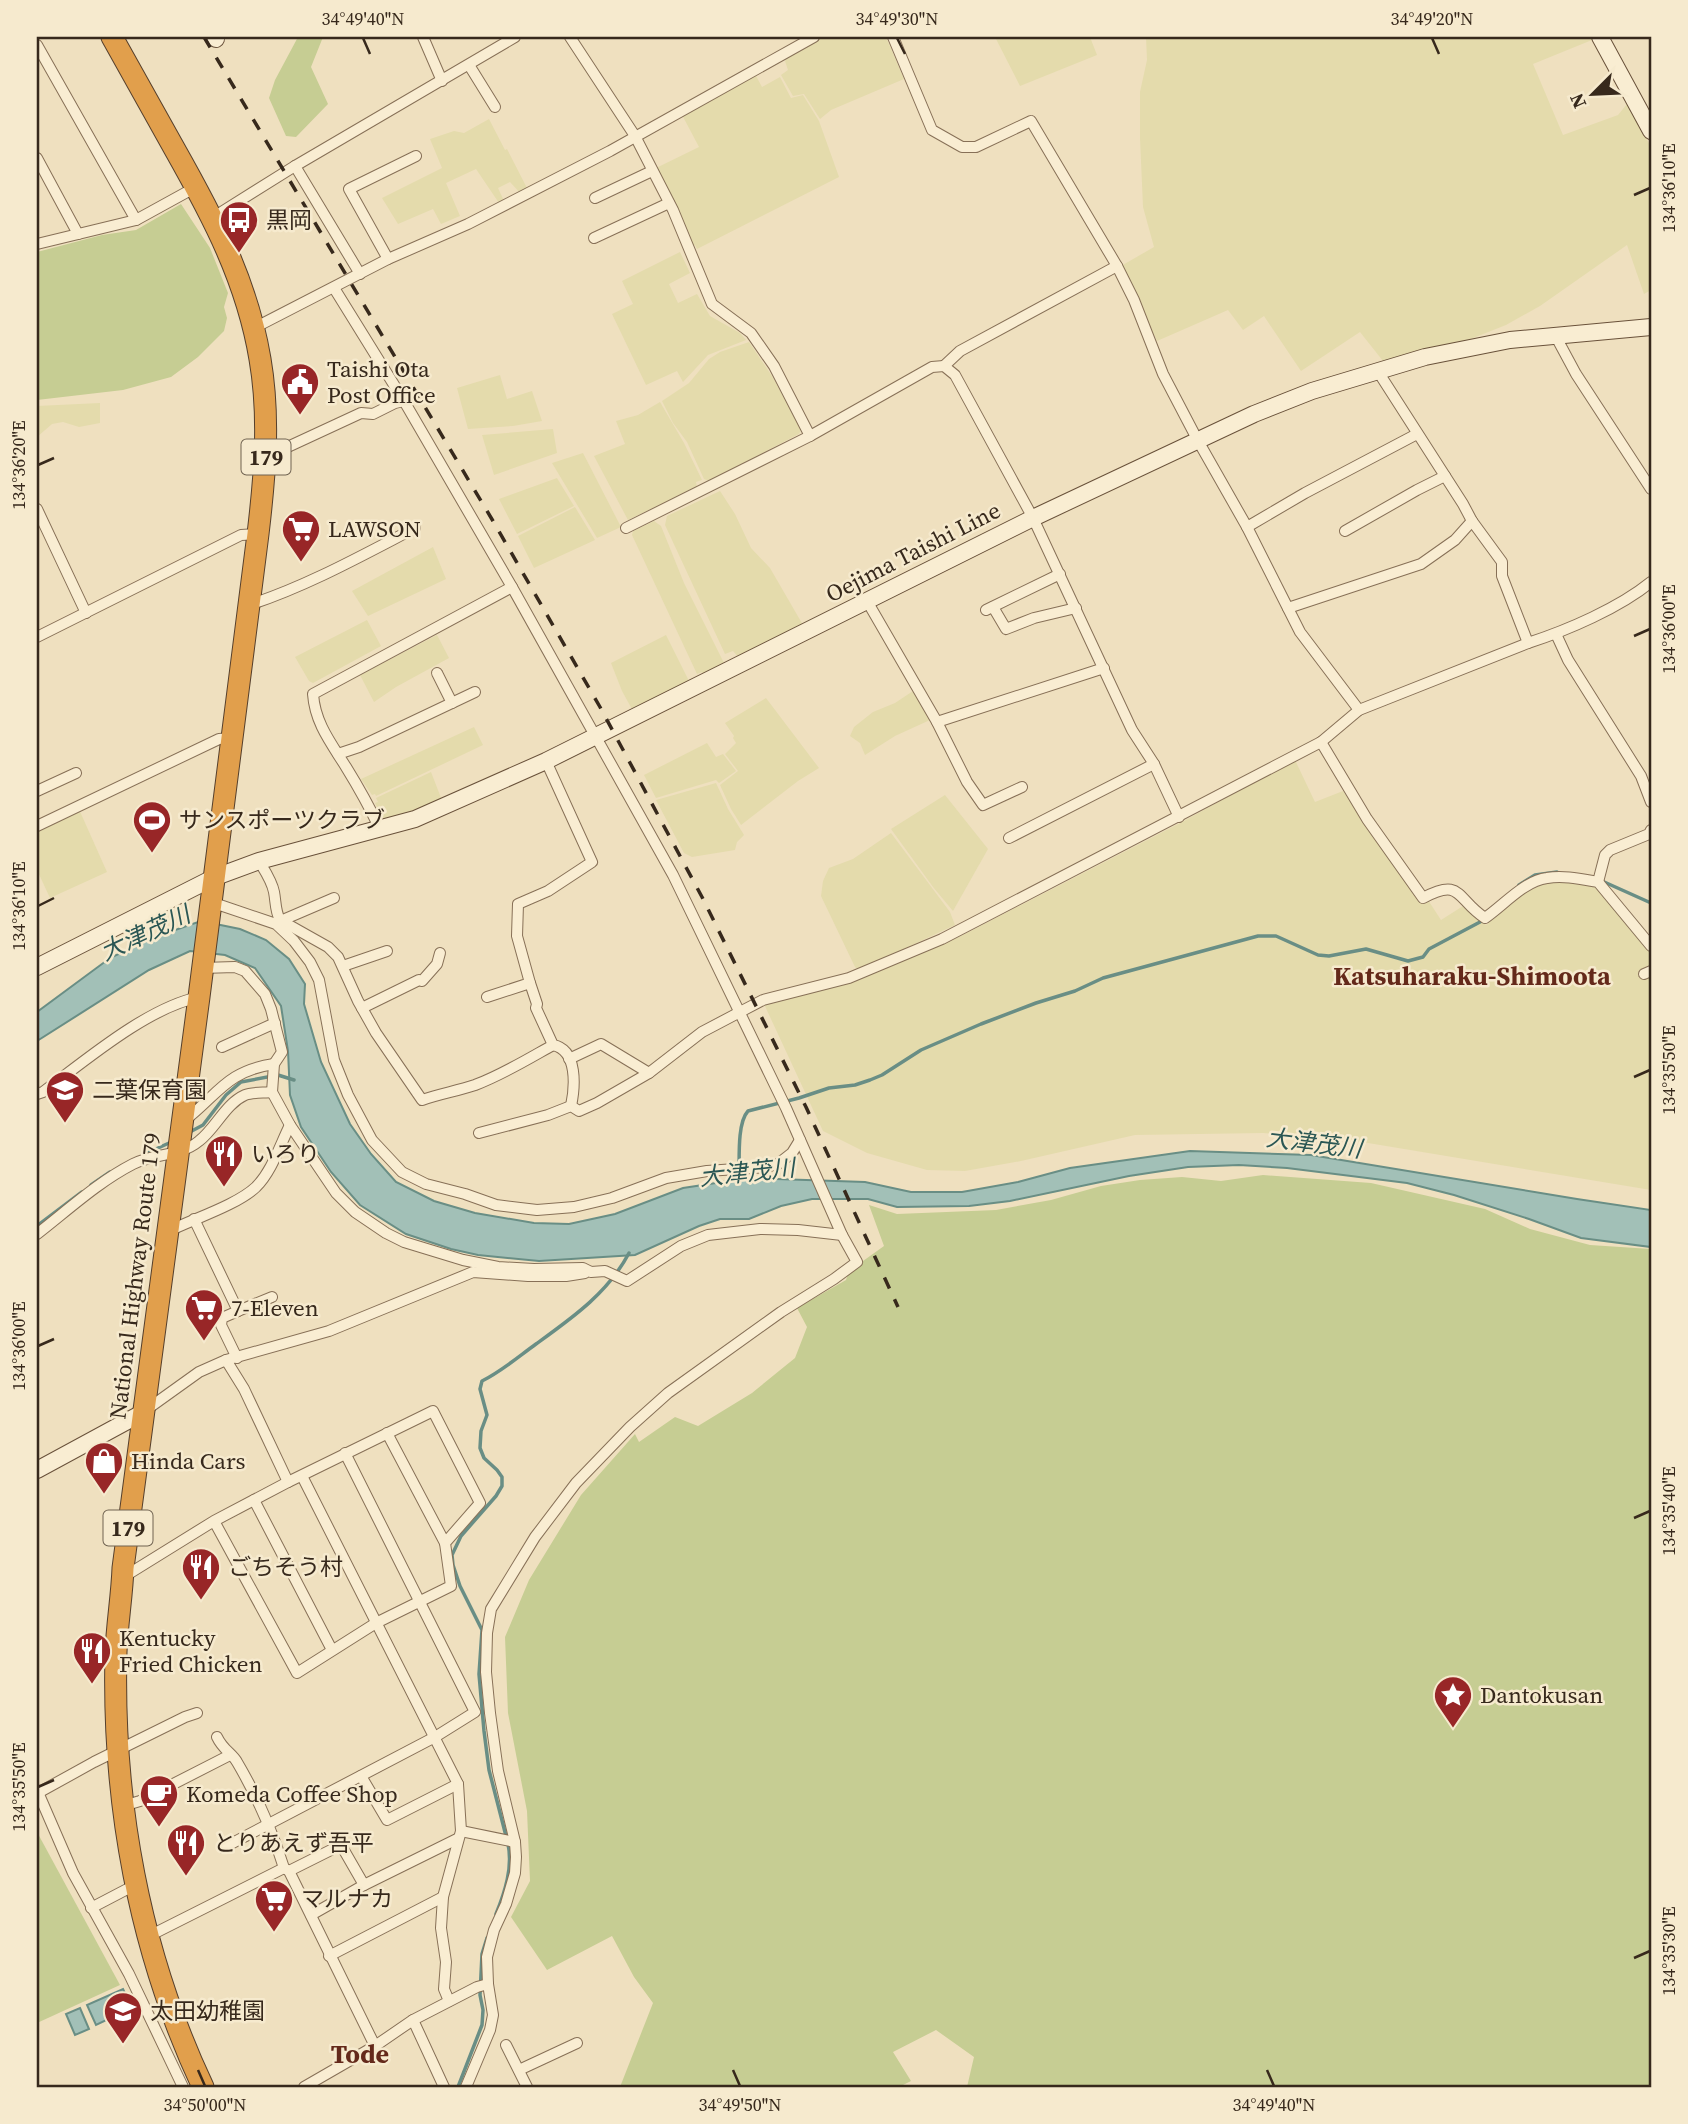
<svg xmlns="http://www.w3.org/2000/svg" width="1688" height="2124" font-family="'Source Serif 4','Noto Sans JP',serif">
	<rect width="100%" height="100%" fill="#efe0bf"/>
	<!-- farmland -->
	<g fill="#e4dbac">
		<path d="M822 37H886L904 79 831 110 820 119 804 94 793 96 781 75 788 70 785 61 790 53Z"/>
		<path d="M995 37H1090L1097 55 1020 86Z"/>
		<path d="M1146 37H1590L1592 40 1533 64 1563 135 1618 115 1627 104 1651 147V290L1644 294 1627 245 1540 306 1506 325 1463 342 1383 361 1360 332 1301 371 1264 316 1243 330 1228 310 1157 341 1121 266 1154 247 1143 207 1140 138V92L1147 60Z"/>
		<path d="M755 74 762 87 780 77 791 98 803 95 819 121 839 177 697 249 695 245 691 247 652 170 699 147 680 111Z"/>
		<path d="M489 119 505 150 507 149 528 190 521 194 510 182 498 188 504 201 499 203 476 169 446 183 460 216 441 224 433 209 398 224 382 198 442 168 430 139 454 131 464 133Z"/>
		<path d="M680 252 690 273 669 284 678 303 697 294 710 316 740 333 746 340 708 355 683 382 677 371 646 385 612 314 633 304 622 281Z"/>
		<path d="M749 342 772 376 801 430 799 434 709 481 704 479 687 442 673 423 662 401 689 383 709 359 720 352Z"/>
		<path d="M500 375 507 399 532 391 542 421 513 426 468 429 457 388Z"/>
		<path d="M660 402 684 443 702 480 696 482 697 487 628 520 594 456 625 444 616 421 638 415Z"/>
		<path d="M100 403V423L79 427 63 422 52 424 37 437V406Z"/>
		<path d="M553 429 557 453 494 475 482 435Z"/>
		<path d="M583 453 621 527 597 538 552 463Z"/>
		<path d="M557 478 574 506 517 534 499 499Z"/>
		<path d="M720 491 735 514 751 548 770 568 803 625 739 658 733 651 725 654 665 525 667 516Z"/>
		<path d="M575 507 595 540 534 568 518 536Z"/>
		<path d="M654 521 661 526 684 583 725 665 704 676 702 672 697 674 632 535 633 531Z"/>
		<path d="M433 547 446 579 368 616 352 591Z"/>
		<path d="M367 620 381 646 313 683 309 681 295 657Z"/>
		<path d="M437 635 449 658 396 687 374 702 360 675Z"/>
		<path d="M666 635 690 683 633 711 622 691 611 663Z"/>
		<path d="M913 691 930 720 895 736 865 755 860 743 850 736 854 727 873 712 895 703Z"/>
		<path d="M766 698 819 768 798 781 741 825 731 809 720 785 738 771 725 754 736 743 733 738 734 736 725 723Z"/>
		<path d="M474 727 483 745 376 796 375 794 372 795 361 779Z"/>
		<path d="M707 743 716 757 723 754 736 771 719 783 716 780 656 798 644 775Z"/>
		<path d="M1295 760 1315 802 1343 791 1386 855 1428 900 1441 920 1463 906 1486 925 1525 893 1550 881 1598 886 1651 950V1190L1350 1140 1263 1133 1135 1135 1021 1161 965 1171 927 1170 867 1153 823 1131 764 1004 848 983 961 936 1182 822Z"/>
		<path d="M431 772 443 803 386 822 383 820 375 803 378 802 376 798Z"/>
		<path d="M716 783 728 809 744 835 737 842 735 850 692 857 684 853 656 800Z"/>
		<path d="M945 795 988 849 953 911 933 887 891 829Z"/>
		<path d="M78 807 107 872 50 898 37 870V829Z"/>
		<path d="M891 833 950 912 955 925 859 970 855 967 821 896 823 881 829 868 853 859Z"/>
	</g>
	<!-- green -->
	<g fill="#c6cd93">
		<path d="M298 37H323L311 67 328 104 296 137 286 136 269 98 275 80Z"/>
		<path d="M181 204 210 248 228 293 224 307 227 318 224 331 198 357 171 377 123 390 37 400V252L102 235 136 230Z"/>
		<path d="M1263 1175 1371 1183 1485 1209 1530 1229 1590 1245 1651 1249V2087H967L974 2057 936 2030 893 2052 911 2081 899 2087H620L653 2003 634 1977 612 1936 547 1970 511 1917 530 1881 527 1811 508 1713 505 1637 529 1580 581 1495 635 1434 639 1442 675 1417 698 1426 752 1393 795 1358 807 1327 797 1308 846 1280 849 1271 884 1246 869 1205 897 1214 996 1210 1051 1200 1101 1186 1140 1180 1182 1177 1221 1181Z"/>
		<path d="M37 1832 120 1985 37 2023Z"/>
	</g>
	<!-- water -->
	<g fill="#a2c0b7" stroke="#698e85" stroke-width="2">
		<path d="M201 921 240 929 266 940 289 959 305 984 304 1004 321 1062 350 1124 371 1154 396 1182 434 1201 475 1213 534 1223 569 1224 615 1214 683 1188 749 1178 865 1182 911 1192H962L1018 1182 1070 1168 1190 1151 1311 1155 1577 1199 1651 1210V1247L1581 1238 1529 1219 1454 1195 1407 1183 1287 1168 1239 1165 1188 1167 1129 1176 1010 1201 969 1206 897 1207 868 1199H812L781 1206 749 1219H720L699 1226 635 1255 539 1261 478 1255 451 1249 406 1234 360 1205 331 1172 301 1127 290 1095 288 1051 281 1006 255 968 225 955 190 951 149 970 37 1041V1012L110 958 152 938Z"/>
		<path d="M123 1989 132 2008 96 2025 87 2005Z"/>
		<path d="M80 2008 89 2029 75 2035 66 2014Z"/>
	</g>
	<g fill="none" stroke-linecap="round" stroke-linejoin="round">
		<!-- stream -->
		<g stroke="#698e85" stroke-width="3.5">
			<path d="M1602 881 1651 903"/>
			<path d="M1519 885 1535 875 1557 872"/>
			<path d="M188 1133 203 1125 226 1095 241 1082 278 1075 294 1080"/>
			<path d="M145 1154 169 1143"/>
			<path d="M739 1183C740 1165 736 1124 748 1111L799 1098 829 1088 855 1085 870 1080 882 1075 921 1050 981 1024 1036 1003 1075 991 1103 978 1258 936H1276L1318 955 1329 956 1366 949 1408 961 1423 957 1429 949 1480 922 1482 918"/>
			<path d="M91 1185 110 1172"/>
			<path d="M37 1226 82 1192"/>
			<path d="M506 1836 489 1770 484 1731 479 1674 482 1630 460 1586 453 1565 452 1555 461 1536 496 1496 502 1486V1477L497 1470 484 1458 480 1448 481 1431 487 1415 480 1389 482 1381C502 1371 518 1357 536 1344 572 1318 608 1293 629 1253"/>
			<path d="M496 1914C505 1892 513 1867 508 1844"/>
			<path d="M458 2087 482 2025 483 2010 480 1995 482 1954 487 1938"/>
		</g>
		<!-- street casing -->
		<g stroke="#877057" stroke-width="12">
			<g id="street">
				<path d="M423 37 442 81"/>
				<path d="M570 37 635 136 673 210 712 304 751 333 774 366 810 436"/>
				<path d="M893 37 932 130 962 147H976L1031 121 1117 266 1134 300 1163 374 1197 439 1247 527 1300 632 1359 710"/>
				<path d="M37 45 136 220"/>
				<path d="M469 65 495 107"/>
				<path d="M37 158 78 234"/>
				<path d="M295 166 360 274"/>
				<path d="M595 198 652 171"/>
				<path d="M212 218 295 166 515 37"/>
				<path d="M594 238 669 203"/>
				<path d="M37 244 136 220 196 187"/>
				<path d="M388 259 349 189 416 156"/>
				<path d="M334 288 404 401 512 587 673 875 786 1108 842 1235 857 1262 834 1279 781 1312 668 1393 630 1427 576 1483 535 1537 491 1609 487 1633 486 1672 490 1713 498 1771 515 1842 516 1857 515 1873 506 1904 494 1930 487 1957 488 1984 493 2015 490 2030 466 2087"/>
				<path d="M254 328 388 259 468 224 610 151 814 37"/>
				<path d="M1555 335 1576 374 1651 489"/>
				<path d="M944 366 960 351 1117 266"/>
				<path d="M1377 370 1463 504 1472 521 1502 562V576L1528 643"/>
				<path d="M266 457 361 413 373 414 395 403 404 401"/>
				<path d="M37 509 86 613"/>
				<path d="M1247 527 1305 493 1417 434"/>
				<path d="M626 528 810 436 932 367 944 366 955 375 1033 518 1132 730 1154 764 1179 817"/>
				<path d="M1345 531 1417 490 1445 476"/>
				<path d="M867 601 937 722 967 782 983 805 1022 787"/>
				<path d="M249 605C307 586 361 556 415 528"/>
				<path d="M993 607 1006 629 1034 618 1076 608"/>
				<path d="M1288 608 1421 564 1455 540 1472 521"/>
				<path d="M986 610 1060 574"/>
				<path d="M1556 634 1568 660 1641 776 1651 802"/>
				<path d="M37 637 241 535 258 534"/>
				<path d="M437 673 452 703"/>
				<path d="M937 722 1104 668"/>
				<path d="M1321 742 1367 819 1423 898C1462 877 1456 899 1485 918 1504 905 1524 881 1547 878 1563 875 1581 879 1598 882L1651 946"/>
				<path d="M338 754 359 747 475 692"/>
				<path d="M37 791 76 773"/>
				<path d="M37 826 219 739 232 738"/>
				<path d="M380 829C370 808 359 788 346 767 331 743 315 723 313 694L512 587"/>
				<path d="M1009 838 1154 764"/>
				<path d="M259 861C265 871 272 881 274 892 276 902 275 911 280 920L328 947 338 957 358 1001 376 1033 422 1100C439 1094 457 1091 475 1085 502 1075 528 1059 553 1045"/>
				<path d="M1598 882 1605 855 1610 850 1649 834 1651 830"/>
				<path d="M211 902 276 924 294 941 310 962 319 980 334 1060 348 1095 372 1140 402 1172 426 1184 465 1194 496 1205 537 1210 574 1207 612 1198 666 1178 707 1171 766 1167 778 1164 792 1153 800 1140"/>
				<path d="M278 922 334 898"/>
				<path d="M343 966 387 951"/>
				<path d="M202 968 235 967 245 971 265 994 271 1009 282 1052 274 1064 272 1092 290 1125 336 1193 355 1212 386 1233 404 1242 463 1260 498 1267 534 1269 583 1268 591 1272 605 1271 627 1281 681 1246 708 1235 760 1229 798 1230 842 1235"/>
				<path d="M1644 974 1651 971"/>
				<path d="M530 983 537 1004 536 1008 553 1045C578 1050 575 1087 571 1106"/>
				<path d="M487 997 530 983 517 936 518 904 548 891 592 862 546 761"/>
				<path d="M362 1008 419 980 422 981 437 964 440 953"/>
				<path d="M222 1047 275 1023"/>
				<path d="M569 1059 601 1044 649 1073"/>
				<path d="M37 1094 43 1092C86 1060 147 1008 199 997"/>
				<path d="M184 1121C218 1095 226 1071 274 1064"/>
				<path d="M479 1133 548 1115 571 1106 579 1111 597 1103 649 1073 702 1032 740 1012 763 1000 849 978 942 939 1321 742 1359 710 1528 643C1568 630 1619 608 1651 582"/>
				<path d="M194 1219 238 1311 222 1318 221 1325 237 1358"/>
				<path d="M169 1231C193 1219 237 1205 256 1187 272 1171 280 1145 290 1125"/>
				<path d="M37 1234C68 1210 98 1182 133 1164 154 1153 180 1157 199 1141 216 1128 225 1104 245 1095 252 1092 264 1093 272 1092"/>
				<path d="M238 1311 272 1297"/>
				<path d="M226 1360 244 1389 288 1482"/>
				<path d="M146 1410 199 1372 226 1360 329 1331 473 1272 528 1276H566L585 1273"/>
				<path d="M387 1433 445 1543"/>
				<path d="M302 1476 458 1784 461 1831 443 1897 441 1928 446 1962 444 1989 449 2001"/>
				<path d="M254 1500 332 1650"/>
				<path d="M122 1578 214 1521 288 1482 433 1411 480 1503 445 1543 451 1586 376 1623 297 1673 214 1521"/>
				<path d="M217 1737C223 1750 232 1753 237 1762 257 1796 272 1830 284 1868L289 1871 375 2046"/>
				<path d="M361 1776 387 1820 458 1784"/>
				<path d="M37 1790 73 1873 129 1974 183 2087"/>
				<path d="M38 1793 94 1762 185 1717 197 1713"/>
				<path d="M123 1806 140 1801 230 1755"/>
				<path d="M461 1831 515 1842"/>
				<path d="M223 1848 435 1737 475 1712 345 1453"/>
				<path d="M289 1871 341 1845 364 1885"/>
				<path d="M91 1908 135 1885"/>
				<path d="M311 1915 364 1885 457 1839"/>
				<path d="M147 1937 284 1868"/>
				<path d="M329 1956 443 1897"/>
				<path d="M413 2020 444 2087"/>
				<path d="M506 2045 527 2087"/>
				<path d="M519 2070 577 2043"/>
				<path d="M304 2087 375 2046 413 2020 477 1987 488 1984"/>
			</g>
		</g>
		<!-- secondary casing -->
		<g stroke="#69513a" stroke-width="18">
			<g id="secondary">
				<path d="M215 37 216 39"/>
				<path d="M1600 37 1651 131"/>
				<path d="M37 967 213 878 259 861 415 819 546 761 1033 518 1254 414 1312 391 1425 357 1510 340 1651 327"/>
				<path d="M37 1470 144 1412"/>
			</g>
		</g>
		<!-- highway casing -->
		<g stroke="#553f2c" stroke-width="23">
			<path id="highway" d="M112 37C133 74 153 111 174 148 213 217 247 281 260 359 270 417 265 475 258 534L199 997 123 1568C122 1596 117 1624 116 1652 112 1802 139 1951 203 2087"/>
		</g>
		<!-- street -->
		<use href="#street" stroke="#f9edd2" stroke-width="10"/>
		<!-- secondary -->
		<use href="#secondary" stroke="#f9edd2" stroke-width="16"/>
		<!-- highway -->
		<use href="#highway" stroke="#e19f4c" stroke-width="21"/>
		<!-- rail -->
		<path stroke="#37291c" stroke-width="3.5" stroke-dasharray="12 12" stroke-linecap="butt" d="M204 37 493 521 600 707 702 897 806 1107 898 1307"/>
	</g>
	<!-- ticks -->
	<path fill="none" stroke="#37291c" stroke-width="2.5" d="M363 38 370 54M897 38 905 54M1432 38 1439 54M1634 195 1650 188M38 465 54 458M1634 636 1650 629M38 906 54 898M1634 1077 1650 1070M38 1346 54 1339M1634 1518 1650 1511M38 1787 54 1780M1634 1958 1650 1951M198 2070 205 2086M733 2070 740 2086M1267 2070 1274 2086"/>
	<!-- icons -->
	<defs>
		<g id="bus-pin" transform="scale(2.0125)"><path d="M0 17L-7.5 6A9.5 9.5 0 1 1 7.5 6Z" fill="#982627" stroke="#f6eace"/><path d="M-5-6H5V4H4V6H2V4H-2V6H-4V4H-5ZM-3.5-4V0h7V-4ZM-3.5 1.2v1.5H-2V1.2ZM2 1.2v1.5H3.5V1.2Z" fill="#fff"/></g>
		<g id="civic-pin" transform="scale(2.0125)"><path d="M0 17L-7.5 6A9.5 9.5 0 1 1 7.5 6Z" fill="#982627" stroke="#f6eace"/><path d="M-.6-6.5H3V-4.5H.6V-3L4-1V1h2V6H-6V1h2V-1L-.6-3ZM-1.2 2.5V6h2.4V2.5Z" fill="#fff"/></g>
		<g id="supermarket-pin" transform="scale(2.0125)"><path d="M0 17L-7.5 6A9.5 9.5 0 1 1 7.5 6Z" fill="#982627" stroke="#f6eace"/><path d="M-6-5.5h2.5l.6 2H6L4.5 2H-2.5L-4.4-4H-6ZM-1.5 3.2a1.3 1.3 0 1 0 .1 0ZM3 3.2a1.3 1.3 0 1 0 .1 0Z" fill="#fff"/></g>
		<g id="stadium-pin" transform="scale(2.0125)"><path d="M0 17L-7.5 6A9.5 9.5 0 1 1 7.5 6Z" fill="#982627" stroke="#f6eace"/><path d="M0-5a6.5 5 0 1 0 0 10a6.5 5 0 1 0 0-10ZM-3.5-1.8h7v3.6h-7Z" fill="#fff"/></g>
		<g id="school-pin" transform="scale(2.0125)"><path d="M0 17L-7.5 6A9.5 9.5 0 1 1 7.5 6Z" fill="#982627" stroke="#f6eace"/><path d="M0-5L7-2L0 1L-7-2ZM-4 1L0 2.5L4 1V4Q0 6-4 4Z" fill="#fff"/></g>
		<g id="restaurant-pin" transform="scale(2.0125)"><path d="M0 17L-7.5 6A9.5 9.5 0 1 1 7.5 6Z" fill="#982627" stroke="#f6eace"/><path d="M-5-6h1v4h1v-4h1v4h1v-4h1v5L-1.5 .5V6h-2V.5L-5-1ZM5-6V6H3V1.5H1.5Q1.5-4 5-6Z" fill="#fff"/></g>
		<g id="shop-pin" transform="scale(2.0125)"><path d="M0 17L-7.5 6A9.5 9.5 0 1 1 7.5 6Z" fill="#982627" stroke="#f6eace"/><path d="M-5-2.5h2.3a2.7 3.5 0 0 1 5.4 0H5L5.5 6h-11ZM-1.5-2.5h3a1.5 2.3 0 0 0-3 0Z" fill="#fff"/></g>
		<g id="sight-pin" transform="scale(2.0125)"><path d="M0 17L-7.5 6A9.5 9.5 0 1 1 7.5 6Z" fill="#982627" stroke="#f6eace"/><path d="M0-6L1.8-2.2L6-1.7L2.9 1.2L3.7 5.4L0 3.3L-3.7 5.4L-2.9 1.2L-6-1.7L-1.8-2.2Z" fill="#fff"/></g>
		<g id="cafe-pin" transform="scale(2.0125)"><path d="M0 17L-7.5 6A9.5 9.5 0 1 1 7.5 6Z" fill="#982627" stroke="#f6eace"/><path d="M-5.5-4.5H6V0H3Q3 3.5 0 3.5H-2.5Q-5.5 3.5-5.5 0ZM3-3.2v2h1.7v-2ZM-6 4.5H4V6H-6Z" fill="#fff"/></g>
	</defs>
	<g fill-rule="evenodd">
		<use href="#bus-pin" x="239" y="220"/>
		<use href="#civic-pin" x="300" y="382"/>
		<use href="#supermarket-pin" x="301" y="529"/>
		<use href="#stadium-pin" x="152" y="820"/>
		<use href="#school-pin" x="65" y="1090"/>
		<use href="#restaurant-pin" x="224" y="1154"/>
		<use href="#supermarket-pin" x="204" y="1308"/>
		<use href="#shop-pin" x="104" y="1461"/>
		<use href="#restaurant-pin" x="201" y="1567"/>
		<use href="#restaurant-pin" x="92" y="1651"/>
		<use href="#sight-pin" x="1453" y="1695"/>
		<use href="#cafe-pin" x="159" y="1794"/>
		<use href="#restaurant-pin" x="186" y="1843"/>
		<use href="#supermarket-pin" x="274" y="1899"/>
		<use href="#school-pin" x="123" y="2011"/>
	</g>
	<g text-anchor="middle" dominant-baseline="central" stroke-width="5" stroke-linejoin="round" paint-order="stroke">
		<!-- shield labels -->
		<g fill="#f6eace" stroke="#706351" stroke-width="2">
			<rect x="241.5" y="439.5" width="49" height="35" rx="5"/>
			<rect x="103.5" y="1510.5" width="49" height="35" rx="5"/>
		</g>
		<g font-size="21" font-weight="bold" fill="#37291c">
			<text x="266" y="457">179</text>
			<text x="128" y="1528">179</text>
		</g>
		<!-- poi labels -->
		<g font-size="23" fill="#37291c" stroke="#f6eace" text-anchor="start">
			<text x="266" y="220">黒岡</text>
			<text x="327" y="369">Taishi Ota<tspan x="327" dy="26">Post Office</tspan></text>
			<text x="328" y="529">LAWSON</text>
			<text x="179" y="820">サンスポーツクラブ</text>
			<text x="92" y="1090">二葉保育園</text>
			<text x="251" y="1154">いろり</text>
			<text x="231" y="1308">7-Eleven</text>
			<text x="131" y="1461">Hinda Cars</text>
			<text x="228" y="1567">ごちそう村</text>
			<text x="119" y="1638">Kentucky<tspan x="119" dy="26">Fried Chicken</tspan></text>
			<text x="1480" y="1695">Dantokusan</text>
			<text x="186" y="1794">Komeda Coffee Shop</text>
			<text x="213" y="1843">とりあえず吾平</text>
			<text x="301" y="1899">マルナカ</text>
			<text x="150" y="2011">太田幼稚園</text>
		</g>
		<!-- street labels -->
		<g font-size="23" fill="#37291c" stroke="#f6eace">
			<text transform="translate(913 552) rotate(-27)">Oejima Taishi Line</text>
			<text transform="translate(135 1276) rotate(-83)">National Highway Route 179</text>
		</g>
		<!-- water labels -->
		<g font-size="24" font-style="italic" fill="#2b5754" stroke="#f6eace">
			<text transform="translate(145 933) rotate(-25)">大津茂川</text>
			<text transform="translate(1314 1143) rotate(7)">大津茂川</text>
			<text transform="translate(747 1172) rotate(-6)">大津茂川</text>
		</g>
		<!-- quarter labels -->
		<g font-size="26" font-weight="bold" fill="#64291a" stroke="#f6eace">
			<text x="1472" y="976">Katsuharaku-Shimoota</text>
			<text x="360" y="2054">Tode</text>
		</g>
	</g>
	<!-- border -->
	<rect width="1688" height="2124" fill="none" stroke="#f6eace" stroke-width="77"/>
	<!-- north arrow -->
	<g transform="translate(1593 94) rotate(246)" stroke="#f6eace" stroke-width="5" paint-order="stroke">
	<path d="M0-5L12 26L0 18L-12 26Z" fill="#37291c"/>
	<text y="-10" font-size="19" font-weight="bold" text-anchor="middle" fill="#37291c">N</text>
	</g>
	<rect x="38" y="38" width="1612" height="2048" fill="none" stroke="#37291c" stroke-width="2.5"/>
	<g font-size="18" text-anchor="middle" fill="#37291c">
		<text x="363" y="25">34°49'40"N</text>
		<text x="897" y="25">34°49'30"N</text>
		<text x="1432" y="25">34°49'20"N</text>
		<text transform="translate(1669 188) rotate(-90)" y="6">134°36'10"E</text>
		<text transform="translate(19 465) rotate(-90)" y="6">134°36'20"E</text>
		<text transform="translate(1669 629) rotate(-90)" y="6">134°36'00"E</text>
		<text transform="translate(19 906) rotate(-90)" y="6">134°36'10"E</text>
		<text transform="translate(1669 1070) rotate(-90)" y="6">134°35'50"E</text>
		<text transform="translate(19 1346) rotate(-90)" y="6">134°36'00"E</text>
		<text transform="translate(1669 1511) rotate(-90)" y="6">134°35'40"E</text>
		<text transform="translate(19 1787) rotate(-90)" y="6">134°35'50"E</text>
		<text transform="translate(1669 1951) rotate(-90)" y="6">134°35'30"E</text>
		<text x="205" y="2111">34°50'00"N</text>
		<text x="740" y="2111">34°49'50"N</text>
		<text x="1274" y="2111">34°49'40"N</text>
	</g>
</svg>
